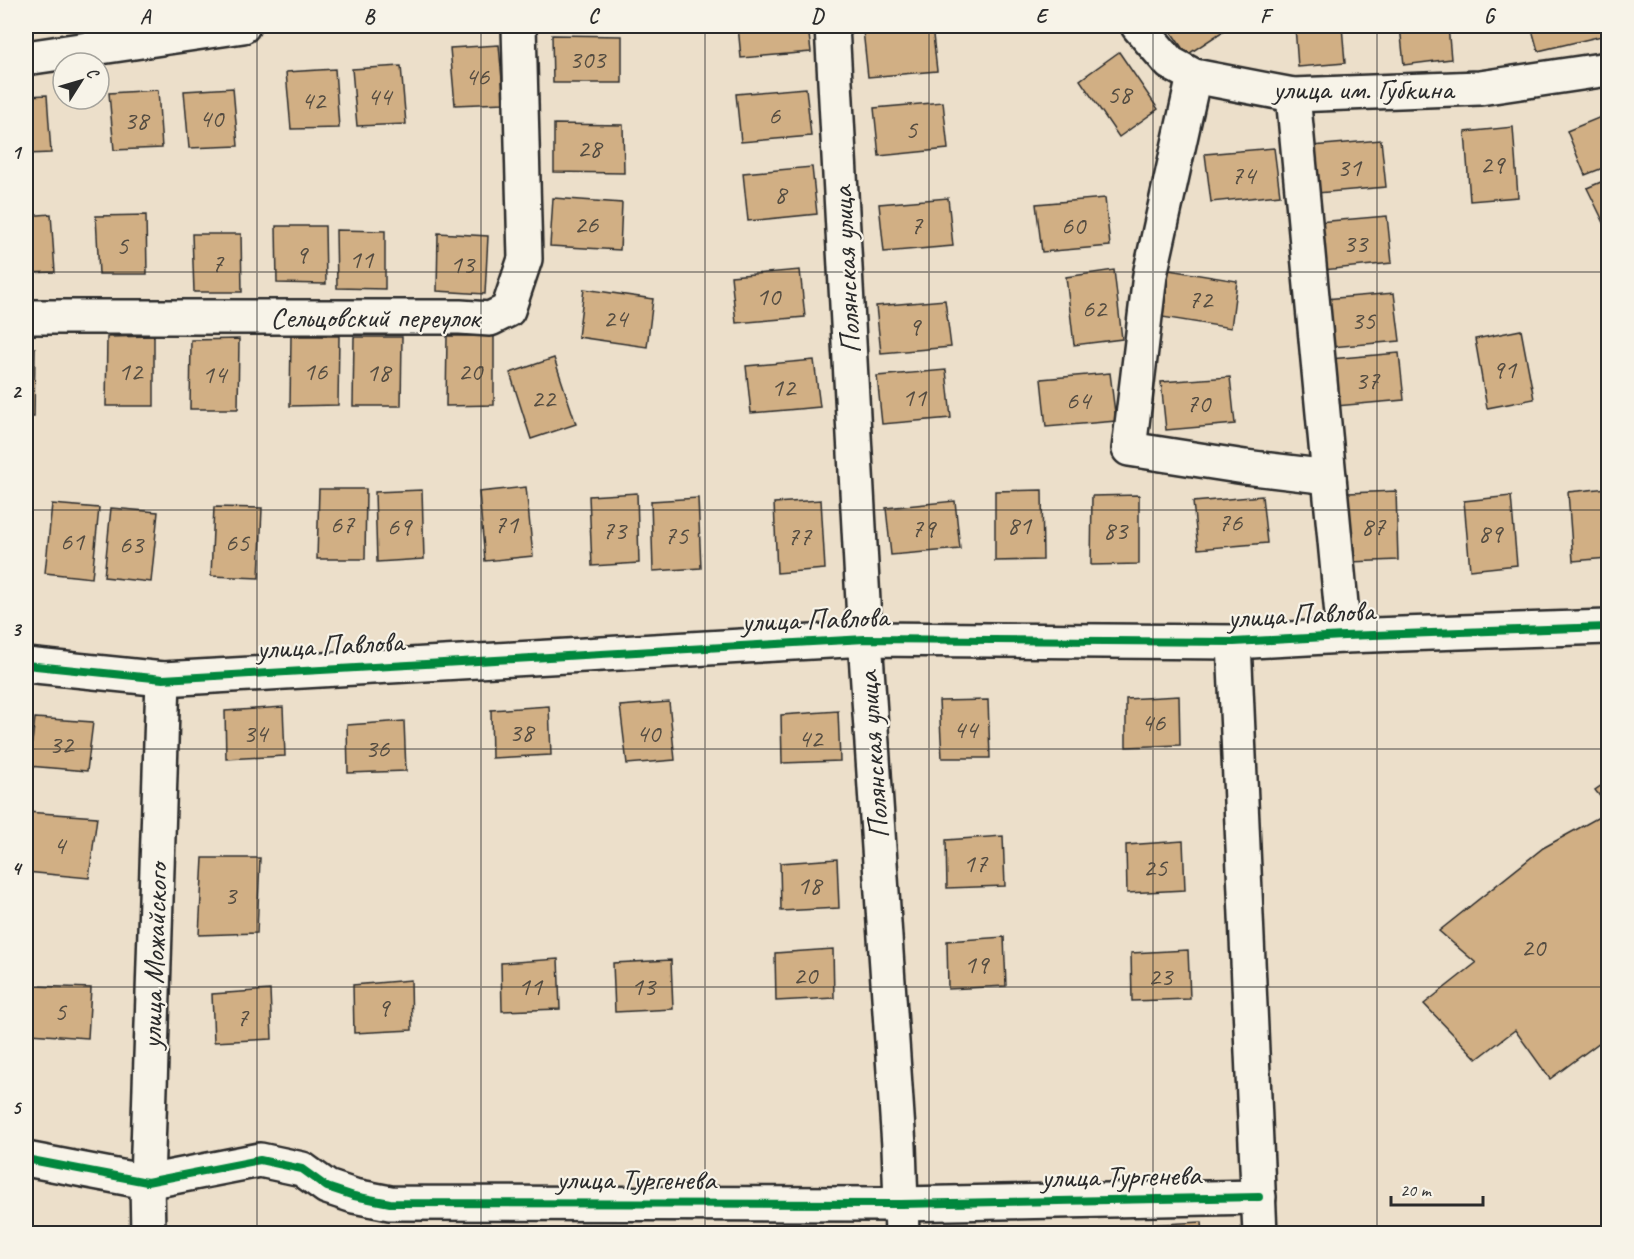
<svg xmlns="http://www.w3.org/2000/svg" width="1634" height="1259" font-family="Caveat,sans-serif">
	<rect width="100%" height="100%" fill="#ecdfca"/>
	<filter id="ink" filterUnits="userSpaceOnUse"><feTurbulence type="fractalNoise" baseFrequency=".0167" numOctaves="2"/><feDisplacementMap in="SourceGraphic" scale="12" xChannelSelector="R" yChannelSelector="G"/><feConvolveMatrix kernelMatrix="1 2 1 2 8 2 1 2 1" color-interpolation-filters="sRGB"/></filter>
	<g filter="url(#ink)">
		<!-- building -->
		<g fill="#d1af84" stroke="#2b2b2b" stroke-width="1.5">
			<path d="M738 26H808L811 52 741 58Z"/>
			<path d="M910 26H932L937 71 868 77 863 30Z"/>
			<path d="M1167 26H1231L1187 55Z"/>
			<path d="M1295 26H1342L1345 63 1298 67Z"/>
			<path d="M1400 26H1448L1451 59 1404 65Z"/>
			<path d="M1531 26H1603L1606 35 1538 51Z"/>
			<path d="M552 35 622 36V83H553Z"/>
			<path d="M499 45 504 103 455 105 450 48Z"/>
			<path d="M1119 52 1158 109 1119 137 1080 80Z"/>
			<path d="M401 66 406 124 357 126 352 69Z"/>
			<path d="M335 69 339 128 291 129 286 72Z"/>
			<path d="M233 88 238 146 189 148 184 91Z"/>
			<path d="M806 88 811 136 741 142 736 94Z"/>
			<path d="M158 90 162 148 114 150 109 93Z"/>
			<path d="M47 95 51 153 26 154V96Z"/>
			<path d="M943 102 948 149 879 156 874 108Z"/>
			<path d="M1608 114V166L1585 175 1567 131Z"/>
			<path d="M554 124 623 125 624 173 554 172Z"/>
			<path d="M1513 127 1518 197 1470 201 1465 132Z"/>
			<path d="M1381 140 1386 187 1317 193 1312 146Z"/>
			<path d="M1274 148 1280 195 1211 202 1205 154Z"/>
			<path d="M812 167 817 214 748 221 743 173Z"/>
			<path d="M1608 179V231L1587 188Z"/>
			<path d="M553 198 622 203 620 250 550 246Z"/>
			<path d="M948 198 953 246 884 252 879 204Z"/>
			<path d="M1105 198 1110 246 1042 252 1036 204Z"/>
			<path d="M51 214 55 272 26 273V216Z"/>
			<path d="M146 215 147 274H99L96 216Z"/>
			<path d="M1387 216 1392 263 1323 270 1318 222Z"/>
			<path d="M276 226H325L326 284 277 283Z"/>
			<path d="M336 230 385 231V289L337 288Z"/>
			<path d="M438 233 488 236 485 294 437 291Z"/>
			<path d="M192 234H241L242 292H194Z"/>
			<path d="M800 270 805 317 736 323 731 276Z"/>
			<path d="M1114 270 1122 339 1074 345 1066 277Z"/>
			<path d="M1169 270 1237 281 1231 328 1162 317Z"/>
			<path d="M584 289 653 299 647 347 578 337Z"/>
			<path d="M1394 293 1400 341 1331 347 1325 299Z"/>
			<path d="M945 300 951 347 881 353 876 306Z"/>
			<path d="M1521 330 1534 399 1487 408 1475 339Z"/>
			<path d="M154 336V406H106L107 337Z"/>
			<path d="M291 336H339L338 405 290 406Z"/>
			<path d="M447 336H494V405L446 406Z"/>
			<path d="M354 337H402L401 406H353Z"/>
			<path d="M239 339 238 409H190L191 340Z"/>
			<path d="M26 348H35L34 417H26Z"/>
			<path d="M1399 353 1404 400 1336 406 1330 359Z"/>
			<path d="M554 358 576 424 531 439 510 373Z"/>
			<path d="M814 360 820 407 751 413 746 366Z"/>
			<path d="M946 370 951 418 882 424 877 376Z"/>
			<path d="M1110 373 1116 421 1046 427 1041 379Z"/>
			<path d="M1230 377 1235 424 1166 430 1161 382Z"/>
			<path d="M526 487 533 556 485 561 479 492Z"/>
			<path d="M1608 488V558L1573 561 1568 492Z"/>
			<path d="M319 489H366L365 559H317Z"/>
			<path d="M422 490 424 559 377 562 375 492Z"/>
			<path d="M1042 490 1043 560 995 561V491Z"/>
			<path d="M1396 491 1398 560 1350 562 1348 493Z"/>
			<path d="M637 493 639 563 592 566 589 496Z"/>
			<path d="M1139 495V564L1091 565 1092 496Z"/>
			<path d="M1262 496 1267 543 1198 549 1193 502Z"/>
			<path d="M1511 496 1517 565 1470 570 1464 501Z"/>
			<path d="M698 498 701 568 653 571 651 501Z"/>
			<path d="M821 500 825 569 777 573 774 503Z"/>
			<path d="M955 501 960 549 891 555 886 508Z"/>
			<path d="M52 504 99 508 92 578 45 573Z"/>
			<path d="M214 507 262 508 259 578 211 576Z"/>
			<path d="M111 508 158 512 151 582 104 577Z"/>
			<path d="M1179 696 1180 745 1126 747V699Z"/>
			<path d="M988 700 990 758H942L939 701Z"/>
			<path d="M669 702 675 760 627 764 620 706Z"/>
			<path d="M549 706 551 755 492 758 491 710Z"/>
			<path d="M283 707 285 756 226 759 225 711Z"/>
			<path d="M838 711 840 761 782 763 781 715Z"/>
			<path d="M35 718 93 722 87 771 29 766Z"/>
			<path d="M404 721 406 771 348 773 347 725Z"/>
			<path d="M1608 781V807L1595 790Z"/>
			<path d="M26 812 97 817 89 878 26 872Z"/>
			<path d="M1608 812V1036L1550 1079 1515 1030 1477 1059 1424 1004 1476 963 1439 931 1543 848Z"/>
			<path d="M1003 836 1005 886 947 888 946 840Z"/>
			<path d="M1183 841 1185 890 1127 893 1126 845Z"/>
			<path d="M203 858H260L257 933 199 935Z"/>
			<path d="M837 859 839 908 781 911 780 863Z"/>
			<path d="M1004 937 1006 986 948 989 947 941Z"/>
			<path d="M833 949 834 998 776 1001 775 953Z"/>
			<path d="M1188 950 1190 999 1132 1001 1131 953Z"/>
			<path d="M558 959 560 1009 502 1011 501 963Z"/>
			<path d="M671 960 673 1009 615 1012 613 963Z"/>
			<path d="M411 980 412 1030 354 1033 353 985Z"/>
			<path d="M33 986 91 988 88 1038 30 1034Z"/>
			<path d="M270 990 272 1039 214 1042 212 994Z"/>
			<path d="M1202 1222 1203 1234H1145V1225Z"/>
		</g>
		<g fill="none" stroke-linecap="round" stroke-linejoin="round">
			<!-- minor casing -->
			<g stroke="#2b2b2b" stroke-width="38">
				<g id="minor">
					<path d="M832 26 865 639 899 1146 902 1234"/>
					<path d="M1138 26 1170 63 1194 76 1293 95 1480 88 1608 69"/>
					<path d="M26 58 243 26"/>
					<path d="M1194 76 1150 275 1129 449 1245 467 1329 477"/>
					<path d="M1293 95 1344 636"/>
					<path d="M26 317H460L490 319 508 310 525 259 519 26"/>
					<path d="M1234 642 1260 1234"/>
					<path d="M26 665 163 679 865 639 1234 642 1344 636 1608 627"/>
					<path d="M26 1159 147 1182 260 1160 302 1169 327 1187 354 1196 390 1203 901 1204 1259 1197"/>
					<path d="M148 1234 147 1182 163 679"/>
				</g>
			</g>
			<!-- minor -->
			<use href="#minor" stroke="#f7f3e8" stroke-width="33"/>
			<!-- cycleway casing -->
			<g stroke="#f7f3e8" stroke-width="11">
				<g id="cycleway">
					<path d="M26 665 163 679 865 639 1234 642 1344 636 1608 627"/>
					<path d="M26 1159 147 1182 260 1160 302 1169 327 1187 354 1196 390 1203 901 1204 1259 1197"/>
				</g>
			</g>
			<!-- cycleway -->
			<use href="#cycleway" stroke="#00873e" stroke-width="8"/>
		</g>
	</g>
	<!-- grid -->
	<path fill="none" stroke="#2b2b2b" stroke-width="1.5" stroke-opacity="0.55" d="M257 26V1234M481 26V1234M705 26V1234M929 26V1234M1153 26V1234M1377 26V1234M26 272H1608M26 510H1608M26 749H1608M26 987H1608"/>
	<g text-anchor="middle" dominant-baseline="central" stroke-width="4.5" stroke-linejoin="round" paint-order="stroke">
		<!-- number labels -->
		<g font-size="27" fill="#544c41">
			<text x="587" y="59">303</text>
			<text x="477" y="76">46</text>
			<text x="1119" y="94">58</text>
			<text x="379" y="96">44</text>
			<text x="313" y="100">42</text>
			<text x="774" y="115">6</text>
			<text x="211" y="118">40</text>
			<text x="136" y="120">38</text>
			<text x="911" y="129">5</text>
			<text x="589" y="148">28</text>
			<text x="1492" y="164">29</text>
			<text x="1349" y="167">31</text>
			<text x="1243" y="175">74</text>
			<text x="780" y="194">8</text>
			<text x="586" y="224">26</text>
			<text x="916" y="225">7</text>
			<text x="1073" y="225">60</text>
			<text x="1355" y="243">33</text>
			<text x="122" y="245">5</text>
			<text x="301" y="254">9</text>
			<text x="361" y="259">11</text>
			<text x="217" y="263">7</text>
			<text x="462" y="264">13</text>
			<text x="768" y="296">10</text>
			<text x="1200" y="299">72</text>
			<text x="1094" y="308">62</text>
			<text x="615" y="318">24</text>
			<text x="1363" y="320">35</text>
			<text x="914" y="326">9</text>
			<text x="1504" y="369">91</text>
			<text x="130" y="371">12</text>
			<text x="315" y="371">16</text>
			<text x="470" y="371">20</text>
			<text x="378" y="372">18</text>
			<text x="214" y="374">14</text>
			<text x="1367" y="380">37</text>
			<text x="783" y="387">12</text>
			<text x="914" y="397">11</text>
			<text x="543" y="398">22</text>
			<text x="1078" y="400">64</text>
			<text x="1198" y="403">70</text>
			<text x="1230" y="522">76</text>
			<text x="342" y="524">67</text>
			<text x="506" y="524">71</text>
			<text x="1019" y="525">81</text>
			<text x="399" y="526">69</text>
			<text x="1373" y="526">87</text>
			<text x="923" y="528">79</text>
			<text x="614" y="530">73</text>
			<text x="1115" y="530">83</text>
			<text x="1490" y="533">89</text>
			<text x="676" y="535">75</text>
			<text x="799" y="536">77</text>
			<text x="72" y="541">61</text>
			<text x="237" y="542">65</text>
			<text x="131" y="544">63</text>
			<text x="1153" y="722">46</text>
			<text x="965" y="729">44</text>
			<text x="521" y="732">38</text>
			<text x="255" y="733">34</text>
			<text x="648" y="733">40</text>
			<text x="810" y="738">42</text>
			<text x="61" y="744">32</text>
			<text x="377" y="748">36</text>
			<text x="59" y="845">4</text>
			<text x="975" y="863">17</text>
			<text x="1155" y="867">25</text>
			<text x="809" y="885">18</text>
			<text x="230" y="895">3</text>
			<text x="1533" y="947">20</text>
			<text x="976" y="964">19</text>
			<text x="805" y="975">20</text>
			<text x="1160" y="976">23</text>
			<text x="530" y="986">11</text>
			<text x="643" y="986">13</text>
			<text x="383" y="1007">9</text>
			<text x="60" y="1011">5</text>
			<text x="242" y="1017">7</text>
		</g>
		<!-- street labels -->
		<g font-size="30" fill="#2b2b2b" stroke="#f7f3e8">
			<text x="1363" y="89">улица им. Губкина</text>
			<text transform="translate(846 270) rotate(-93)">Полянская улица</text>
			<text x="375" y="317">Сельцовский переулок</text>
			<text transform="translate(1301 614) rotate(-3)">улица Павлова</text>
			<text transform="translate(815 619) rotate(-2)">улица Павлова</text>
			<text transform="translate(330 645) rotate(-3)">улица Павлова</text>
			<text transform="translate(873 755) rotate(-94)">Полянская улица</text>
			<text transform="translate(154 956) rotate(-88)">улица Можайского</text>
			<text transform="translate(1121 1176) rotate(-1)">улица Тургенева</text>
			<text x="636" y="1179">улица Тургенева</text>
		</g>
	</g>
	<!-- margin -->
	<rect width="1634" height="1259" fill="none" stroke="#f7f3e8" stroke-width="66"/>
	<!-- north arrow -->
	<g transform="translate(81 81) rotate(53)"><circle r="28" fill="#f7f3e8" stroke="#a5a39c" stroke-width="1.5"/>
	<path d="M0-4.5L10 22L0 15L-10 22Z" fill="#2b2b2b"/>
	<text y="-9" font-size="16" font-weight="bold" text-anchor="middle" fill="#2b2b2b">С</text>
	</g>
	<!-- scale -->
	<path d="M1391 1196v9h92v-9" fill="none" stroke="#2b2b2b" stroke-width="3"/>
	<text x="1400" y="1196" font-size="18" fill="#2b2b2b" stroke="#f7f3e8" stroke-width="4.5" paint-order="stroke">20 m</text>
	<rect x="33" y="33" width="1568" height="1193" fill="none" stroke="#2b2b2b" stroke-width="2"/>
	<g font-size="20" text-anchor="middle" font-weight="bold" fill="#2b2b2b">
		<text x="145" y="23">A</text>
		<text x="369" y="23">B</text>
		<text x="593" y="23">C</text>
		<text x="817" y="23">D</text>
		<text x="1041" y="23">E</text>
		<text x="1265" y="23">F</text>
		<text x="1489" y="23">G</text>
		<text x="16" y="159">1</text>
		<text x="16" y="398">2</text>
		<text x="16" y="636">3</text>
		<text x="16" y="875">4</text>
		<text x="16" y="1114">5</text>
	</g>
</svg>
